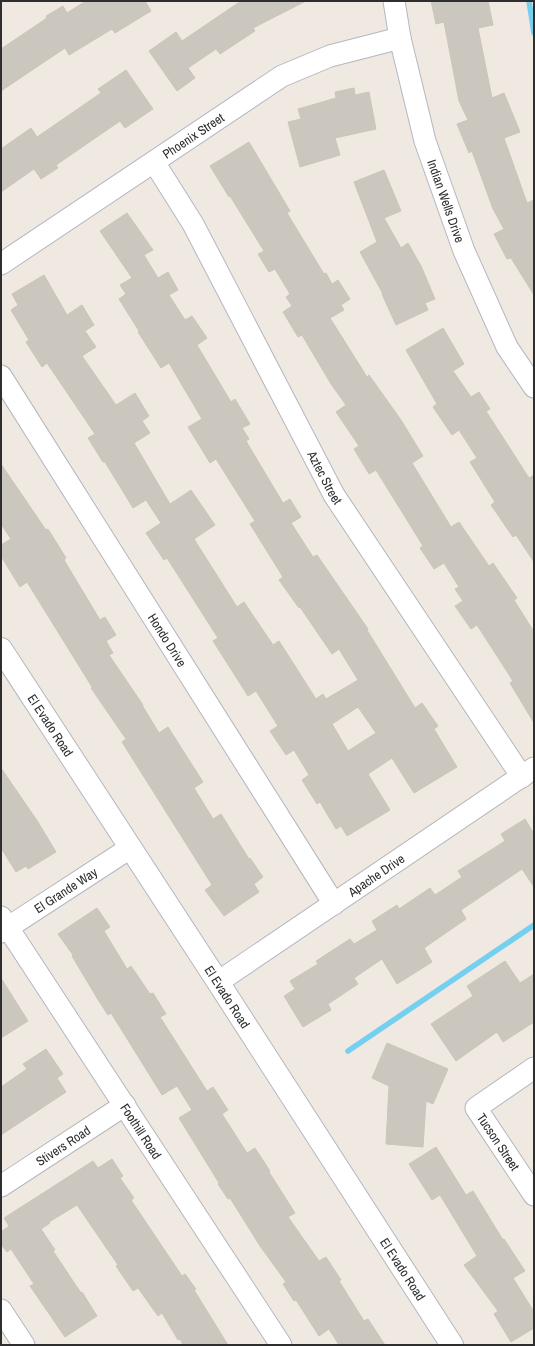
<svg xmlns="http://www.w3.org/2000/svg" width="535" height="1346" font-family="'Archivo Narrow',sans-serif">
	<rect width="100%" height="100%" fill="#efe9e1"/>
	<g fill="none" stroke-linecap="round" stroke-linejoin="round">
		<!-- stream -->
		<g stroke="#75cff0" stroke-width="5.5">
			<path d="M529 1 534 33"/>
			<path d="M348 1051 534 925"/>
		</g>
	</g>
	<!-- building -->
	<g fill="#cbc7bf" stroke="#cbc5ba" fill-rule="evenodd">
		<path d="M86 1H145L151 11 115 33 112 29 69 55 65 48 1 91V49L47 18 46 16 63 6 67 13Z"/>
		<path d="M241 1H306L253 28 255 31 220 54 216 49 188 68 195 78 177 91 149 51 176 32 182 41Z"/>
		<path d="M431 1H488L493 25 478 28 492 98 504 93 520 132 504 138 527 203 534 200V295L511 258 507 259 494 234 504 229 493 209 472 151 469 153 457 124 468 120 459 101 444 22 436 24Z"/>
		<path d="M126 70 153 109 125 128 120 121 56 165 58 168 41 179 34 169 1 192V149L31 128 37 137 101 93 98 89Z"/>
		<path d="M354 88 355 95 369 92 376 129 335 138 340 155 300 167 288 122 301 119 298 109 336 98 335 92Z"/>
		<path d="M249 142 290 211 287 213 324 274 326 273 332 284 338 280 350 299 341 305 344 310 330 318 367 377 369 375 401 420 423 456 412 463 451 527 459 522 489 566 493 563 517 598 514 600 534 632V723L510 683 513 681 477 625 471 629 455 606 463 601 455 589 459 587 444 563 434 569 420 548 423 546 376 470 369 474 354 449 359 446 336 412 346 405 331 384 302 335 298 337 283 312 292 306 286 297 290 294 275 269 269 272 258 254 264 251 230 196 229 197 210 166Z"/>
		<path d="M384 170 401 211 384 218 401 248 408 243 421 266 435 299 425 303 428 310 396 325 382 294H383L360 252 377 242 354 182Z"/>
		<path d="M127 213 153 250 144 255 158 278 168 272 178 290 169 295 185 320 192 316 207 338 197 345 231 402 235 399 250 424 242 428 249 439 246 441 283 503 290 499 301 517 291 523 313 557 317 555 368 629 367 630 415 708 422 703 438 726 434 729 457 767 414 793 392 758 368 774 390 810 347 836 341 826 336 829 320 802 317 804 302 780 309 775 294 750 286 755 270 731 278 726 256 691 248 696 213 641 218 638 167 558 164 560 146 533 161 523 146 500 133 508 105 462H103L88 438 95 434 47 363 42 367 26 342 29 340 11 310 18 305 12 294 44 275 67 315 82 305 94 325 85 331 96 347 82 356 116 405 135 393 149 416 142 421 150 433 134 443 170 504 191 490 215 525 194 539 237 607 244 602 273 645 279 641 316 699 323 694 326 699 358 680 339 649 332 654 300 607 299 608 279 580 283 577 250 524 255 521 216 459 210 463 188 427 202 419 169 363 161 368 138 332 139 331 119 299 126 294 120 285 132 278 100 231ZM358 707 376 733 348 751 332 724Z"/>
		<path d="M443 328 464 364 453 371 471 397 479 392 490 409 486 411 529 478 534 475V562L516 535 513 537 491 505 495 502 470 462 477 458 459 430 452 435 433 407 437 404 406 350Z"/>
		<path d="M1 464 46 530 48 529 66 558 64 560 100 620 105 617 116 635 106 641 113 653 109 655 143 705H142L159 733 168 727 203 782 194 788 213 819 221 814 249 859 250 858 263 877 254 884 259 892 224 916 205 890 212 885 122 742 126 739 91 688 92 687 27 582 20 587 1 556V545L11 539 1 524Z"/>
		<path d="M1 768 38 822 56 852 28 869 26 866 16 872 1 848Z"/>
		<path d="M525 819 534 834V887L522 869 461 910 466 919 424 948 432 962 397 984 382 959 354 978 358 984 328 1004 331 1010 303 1027 284 996 295 989 290 981 318 964 316 961 350 939 354 944 377 930 372 921 397 905 399 909 430 888 435 895 462 877 458 871 505 841 501 834Z"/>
		<path d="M97 908 110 927 104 931 127 969 131 966 150 994 153 993 166 1014 160 1017 207 1091 213 1087 228 1110 222 1114 247 1153 255 1148 270 1171 269 1172 295 1213 288 1217 319 1261 326 1257 341 1280 339 1281 364 1321 368 1319 385 1345H339L329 1329 319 1336 296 1300 294 1301 283 1284 286 1282 260 1246 230 1198 228 1199 218 1184 219 1183 179 1118 192 1110 177 1086 162 1095 111 1013 108 1015 97 998 72 956 73 955 58 934Z"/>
		<path d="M505 961 520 983 534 974V1022L503 1042 497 1032 456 1061 431 1024 473 996 467 986Z"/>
		<path d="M1 978 28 1021 1 1038Z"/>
		<path d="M387 1043 448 1069 433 1104 426 1101 423 1147 386 1144 389 1086 372 1078Z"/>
		<path d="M46 1049 63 1074 57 1078 66 1092 1 1135V1087L27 1069 23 1064Z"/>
		<path d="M436 1147 466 1195 473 1191 503 1240 504 1239 525 1271 513 1278 534 1312V1328L511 1342 494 1314 498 1311 464 1265 477 1256 440 1195 432 1200 409 1164Z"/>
		<path d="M112 1159 123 1176 120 1178 134 1198 131 1200 182 1276 185 1274 196 1289 194 1290 228 1345H183L180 1339 178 1340 162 1313 158 1316 138 1288 133 1291 116 1266 118 1265 77 1205 49 1222 50 1223 41 1229 55 1250 53 1251 81 1293 82 1292 97 1316 65 1337 30 1286 34 1284 11 1249 7 1252 1 1244V1232L9 1226 4 1218 93 1161 98 1168Z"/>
	</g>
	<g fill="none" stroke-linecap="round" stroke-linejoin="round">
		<!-- street casing -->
		<g stroke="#b4b7c1" stroke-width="23">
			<g id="street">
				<path id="s1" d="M394 1 400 38 425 141 464 251 507 347 534 387"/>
				<path id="s2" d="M154 162 193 224 334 495 522 777"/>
				<path id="s3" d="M1 264 282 76 330 56 400 38"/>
				<path id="s4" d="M1 376 334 904"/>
				<path id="s5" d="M1 917 281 1345"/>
				<path id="s6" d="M1 932 130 848"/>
				<path id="s7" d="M218 982 534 768"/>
				<path id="s8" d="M534 1068 476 1108 534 1195"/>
				<path id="s9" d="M1 1186 125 1105"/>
				<path d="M1 1310 24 1345"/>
			</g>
		</g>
		<!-- secondary casing -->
		<g stroke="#b4b7c1" stroke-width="24">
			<g id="secondary">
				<path id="s10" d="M1 649 218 982 452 1345"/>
			</g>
		</g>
		<!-- street -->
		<use href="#street" stroke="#fff" stroke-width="21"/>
		<!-- secondary -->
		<use href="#secondary" stroke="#fff" stroke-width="22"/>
	</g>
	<g text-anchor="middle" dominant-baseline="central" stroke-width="3" stroke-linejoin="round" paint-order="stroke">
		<!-- street labels -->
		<g font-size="13" fill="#2e2e2e" stroke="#fff">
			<text stroke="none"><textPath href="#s3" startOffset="231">Phoenix Street</textPath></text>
			<text stroke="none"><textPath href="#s1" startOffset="207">Indian Wells Drive</textPath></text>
			<text stroke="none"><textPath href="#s2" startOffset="359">Aztec Street</textPath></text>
			<text stroke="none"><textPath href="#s4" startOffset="312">Hondo Drive</textPath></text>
			<text stroke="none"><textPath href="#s10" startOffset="91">El Evado Road</textPath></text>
			<text stroke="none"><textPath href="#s7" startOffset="191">Apache Drive</textPath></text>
			<text stroke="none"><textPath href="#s6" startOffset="77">El Grande Way</textPath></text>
			<text stroke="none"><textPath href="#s10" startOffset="415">El Evado Road</textPath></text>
			<text stroke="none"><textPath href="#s5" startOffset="256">Foothill Road</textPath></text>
			<text stroke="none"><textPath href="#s8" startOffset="111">Tucson Street</textPath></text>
			<text stroke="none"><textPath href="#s9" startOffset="74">Stivers Road</textPath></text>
			<text stroke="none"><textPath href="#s10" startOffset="739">El Evado Road</textPath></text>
		</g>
	</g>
	<!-- border -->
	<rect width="535" height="1346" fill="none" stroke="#2e2e2e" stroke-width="4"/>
</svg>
